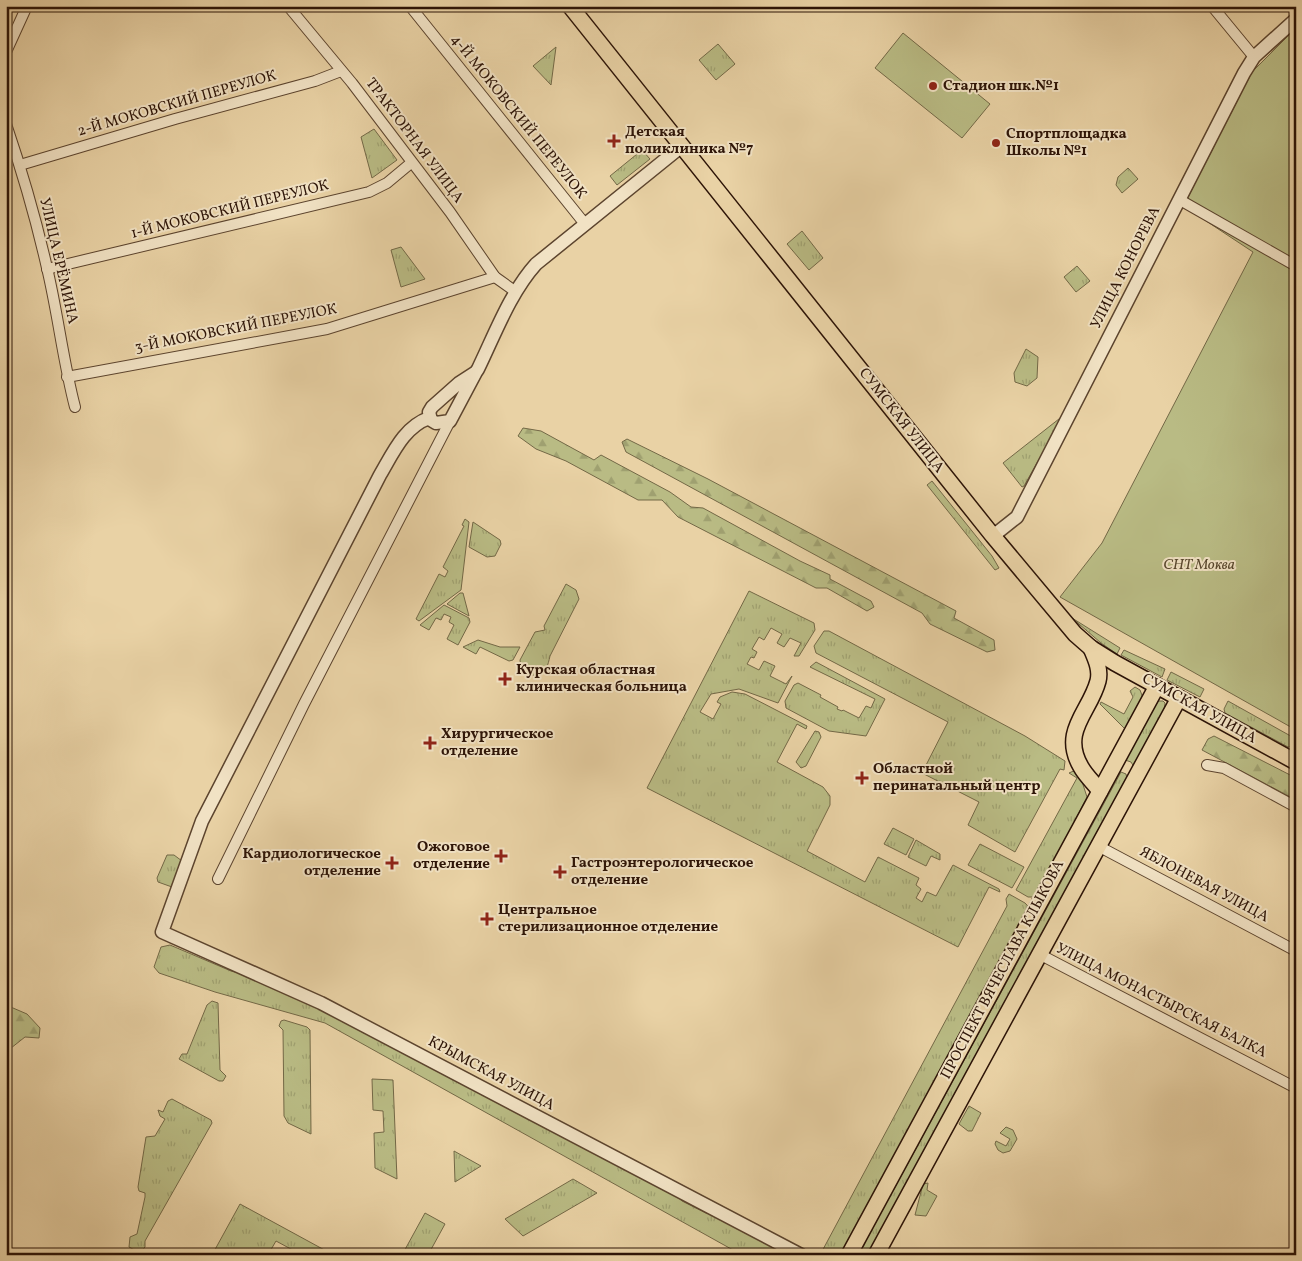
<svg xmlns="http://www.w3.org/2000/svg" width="1302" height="1261" font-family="Vollkorn,serif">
	<defs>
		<pattern id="grass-tufts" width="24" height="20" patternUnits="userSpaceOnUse" patternTransform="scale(1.25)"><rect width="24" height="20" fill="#b9bb84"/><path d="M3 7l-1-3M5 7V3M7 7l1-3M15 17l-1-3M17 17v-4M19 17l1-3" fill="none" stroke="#9fa070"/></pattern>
		<pattern id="forest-firs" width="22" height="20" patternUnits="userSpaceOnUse" patternTransform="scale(1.25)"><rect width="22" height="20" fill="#b9bb84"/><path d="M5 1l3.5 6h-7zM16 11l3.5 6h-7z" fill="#9fa070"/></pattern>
	</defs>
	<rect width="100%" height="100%" fill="#e9d2a5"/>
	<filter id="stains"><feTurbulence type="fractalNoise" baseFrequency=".004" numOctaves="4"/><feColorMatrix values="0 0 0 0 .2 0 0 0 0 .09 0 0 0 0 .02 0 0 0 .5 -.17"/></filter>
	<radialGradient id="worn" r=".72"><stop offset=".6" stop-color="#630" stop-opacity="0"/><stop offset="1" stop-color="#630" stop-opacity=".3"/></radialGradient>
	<!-- grass -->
	<g fill="url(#grass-tufts)" stroke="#736846">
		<path d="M718 44 735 64 716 80 699 60Z"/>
		<path d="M556 47 551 85 533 66Z"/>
		<path d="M374 129 397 160 372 178 361 137Z"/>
		<path d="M642 150 650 159 617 185 610 176Z"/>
		<path d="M1128 168 1138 179 1122 193 1116 185 1118 177Z"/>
		<path d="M802 231 823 258 809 270 787 244Z"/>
		<path d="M401 247 425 279 401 287 391 250Z"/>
		<path d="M1077 266 1090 281 1076 292 1064 277Z"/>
		<path d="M1026 349 1038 357 1037 378 1027 386 1015 382 1014 373Z"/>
		<path d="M1064 415 1024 486 1022 487 1003 463Z"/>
		<path d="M932 481 992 556 999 568 995 570 927 485Z"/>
		<path d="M465 519 469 522 461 590 419 621 416 619 439 574 445 577 448 571 443 567 464 526 462 525Z"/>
		<path d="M473 522 500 540 501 544 495 556 487 557 469 547Z"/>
		<path d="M566 584 576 590 579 599 550 656C546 675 540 683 521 668L520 660 535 632 545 630 544 626Z"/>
		<path d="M749 591 814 623 815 630 799 656H794L801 643 790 638 784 647 777 643 782 634 771 628 764 640 759 637 752 649 757 652 754 658 751 657 747 664 759 670 764 661 775 666 770 676 786 684 792 676 778 703 739 689 711 694 700 712 713 719 721 704 717 702 720 697 732 692 745 694 807 726 806 729 797 724 777 762 823 787 830 796V805L807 851 865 882 878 857 919 878 916 885 921 889 916 898 922 902 927 892 936 896 953 865 999 889 1000 892 989 887 958 947 647 788Z"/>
		<path d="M460 593H463L469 616 447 604Z"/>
		<path d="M444 605 469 618 470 622 458 645 447 639 454 625 449 622 451 617 444 614 441 620 436 618 429 630 420 625Z"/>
		<path d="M1072 618 1120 648 1117 654 1101 643Z"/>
		<path d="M824 631H829L1025 736 1065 761 1064 770 1060 769 1015 852 968 825 979 802 922 773 948 722 816 653 814 646Z"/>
		<path d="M478 640 500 647H520L513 660 509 661 480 647 476 654 463 647Z"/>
		<path d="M1124 650 1165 669 1162 677 1121 655Z"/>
		<path d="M816 662 885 699 866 736 829 731 786 708 785 701 794 685 798 683 821 695 820 697 838 707 837 709 842 711 843 710 859 718 866 706 871 708 875 699 810 667Z"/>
		<path d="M1171 672 1204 689 1200 697 1167 680Z"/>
		<path d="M1135 687 1140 690 1143 698 1135 717 1125 729 1100 704 1101 702 1124 714 1133 697 1130 691Z"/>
		<path d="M1157 701H1163L1165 703 1164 711 1134 767 1131 762 1125 760Z"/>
		<path d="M1228 701 1296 739 1292 746 1288 747 1225 713 1224 709Z"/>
		<path d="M815 731 819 732 821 737 806 766 801 768 796 762Z"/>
		<path d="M1078 769 1087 797 1036 897H1028L1016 890 1077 778 1069 773Z"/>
		<path d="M1121 772 1126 774 1127 779 869 1255H858Z"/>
		<path d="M893 828 914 839 906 855 884 844Z"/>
		<path d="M916 840 940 854V860L931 856 926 866 908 857Z"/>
		<path d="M980 844 1024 867 1012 888 968 865Z"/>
		<path d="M167 855H174L182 861 172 887 158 882 157 878Z"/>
		<path d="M1009 894 1025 903 1029 907 845 1251 841 1255H820L1007 906 1006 899Z"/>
		<path d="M170 945 231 971 247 975 291 993 669 1189 682 1201 706 1213 723 1217 778 1248 775 1255H742L325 1023 215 992 159 973 154 967 161 947Z"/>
		<path d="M212 1001 218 1003 220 1070 226 1076 223 1081H219L179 1059 182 1054H187L207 1005Z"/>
		<path d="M284 1020 307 1027 310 1030 311 1134 288 1123 284 1116 283 1030 279 1026 281 1021Z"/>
		<path d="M372 1079 393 1080 397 1179 375 1168 374 1133 384 1132 383 1111 373 1110Z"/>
		<path d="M172 1099 211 1120 212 1123 145 1241V1247L140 1253 129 1247 130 1237 137 1234 145 1197V1193L139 1191 138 1187 146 1137 155 1136 165 1119 160 1116 158 1110 163 1112 168 1101Z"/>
		<path d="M969 1106 981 1113 972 1131H968L959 1124Z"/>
		<path d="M1006 1127 1013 1130 1017 1139 1010 1151 1003 1153 998 1150 995 1144 996 1141 1006 1146 1010 1139 1000 1133Z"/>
		<path d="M454 1151 481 1166 455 1182Z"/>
		<path d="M573 1179 597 1193 523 1236 505 1219Z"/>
		<path d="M928 1183 927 1190 937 1196 926 1216 915 1215 923 1184Z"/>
		<path d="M240 1204 330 1253V1255H302L276 1241 269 1253 272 1255H212Z"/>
		<path d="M425 1213 445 1224 428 1255H402Z"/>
	</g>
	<!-- forest -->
	<g fill="url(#forest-firs)" stroke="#736846">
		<path d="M523 428 541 431 594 460 601 455 670 492 691 507 703 508 800 561 830 575V579L871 601 874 607 867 611 827 588H816L678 517 662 500H638L566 461 536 449 518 436Z"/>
		<path d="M627 439 708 479 956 611 954 618 994 640 995 650 987 652 930 624 922 613 626 452 622 442Z"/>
		<path d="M1214 736 1296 778V800L1202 750 1208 739Z"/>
		<path d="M6 1005 27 1014 40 1028 39 1038 25 1037 6 1052Z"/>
	</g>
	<!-- garden -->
	<g fill="#b9bb84" stroke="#736846">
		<path d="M1296 28V730L1060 597 1102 543 1253 252 1182 205 1186 201 1252 72Z"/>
		<path d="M903 33 990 104 962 138 875 68Z"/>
	</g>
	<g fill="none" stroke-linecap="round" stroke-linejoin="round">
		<!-- minor casing -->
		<g stroke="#5c442e" stroke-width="12">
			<g id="minor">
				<path d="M288 6 352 83 450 212 495 277 516 292"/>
				<path d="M410 6 585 224"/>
				<path d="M1212 6 1254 57"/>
				<path d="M6 52 27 6"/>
				<path d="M6 124C22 171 36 219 47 268 58 314 63 361 75 407"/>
				<path d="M20 165 175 119 315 81 341 71"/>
				<path d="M1180 200 1296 266"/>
				<path d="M47 269 369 192 387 183 411 163"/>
				<path d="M67 377 327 329 495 277"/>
				<path d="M1207 765 1224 768 1296 807"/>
				<path d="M1098 846 1296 951"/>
				<path d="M218 879 304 704 450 421"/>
				<path d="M1039 954 1296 1088"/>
			</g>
		</g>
		<!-- tertiary casing -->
		<g stroke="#5c442e" stroke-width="15">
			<g id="tertiary">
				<path d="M476 372 459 383 432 407 429 412 431 420 436 423 450 421 476 372 478 369C495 334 510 293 536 264L682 146"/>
				<path d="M429 418C404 427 393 453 380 475L202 821 162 932 321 1003 801 1255"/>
				<path d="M993 536 1017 517 1244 73 1254 57 1296 19"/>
			</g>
		</g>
		<!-- primary casing -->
		<g stroke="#2d1407" stroke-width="18">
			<g id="primary">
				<path d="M570 6 993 536 1075 634 1091 648 1115 663 1296 762"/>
				<path d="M1091 648C1095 658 1101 669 1098 681 1090 712 1060 731 1081 767 1086 776 1094 783 1100 791"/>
				<path d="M849 1255 1157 686"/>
				<path d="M876 1255 1179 698"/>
			</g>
		</g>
		<!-- minor -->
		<use href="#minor" stroke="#f1e2c4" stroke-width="10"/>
		<!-- tertiary -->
		<use href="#tertiary" stroke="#f1e2c4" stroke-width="12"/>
		<!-- primary -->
		<use href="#primary" stroke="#e9d2a5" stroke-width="15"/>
	</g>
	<!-- markers -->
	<g fill="#8f2418" stroke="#f1e2c4" stroke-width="2">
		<circle cx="933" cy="86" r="5"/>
		<path d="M611.5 133.5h5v5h5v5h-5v5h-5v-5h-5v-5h5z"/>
		<circle cx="996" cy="143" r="5"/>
		<path d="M502.5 671.5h5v5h5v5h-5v5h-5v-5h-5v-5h5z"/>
		<path d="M427.5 735.5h5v5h5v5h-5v5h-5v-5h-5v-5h5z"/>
		<path d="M859.5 770.5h5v5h5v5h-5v5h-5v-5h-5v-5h5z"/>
		<path d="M498.5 848.5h5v5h5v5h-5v5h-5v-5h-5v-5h5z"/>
		<path d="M389.5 855.5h5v5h5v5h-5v5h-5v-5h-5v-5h5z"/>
		<path d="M557.5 864.5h5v5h5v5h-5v5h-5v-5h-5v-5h5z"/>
		<path d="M484.5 911.5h5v5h5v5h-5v5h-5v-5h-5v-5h5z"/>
	</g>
	<g text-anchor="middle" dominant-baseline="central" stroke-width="4" stroke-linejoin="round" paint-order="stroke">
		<!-- poi labels -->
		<g font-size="15" font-weight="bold" fill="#2d1407" stroke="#f1e2c4" text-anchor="start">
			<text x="943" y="86">Стадион шк.№1</text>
			<text x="625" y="132">Детская<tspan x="625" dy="17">поликлиника №7</tspan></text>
			<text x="1006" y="134">Спортплощадка<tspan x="1006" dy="17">Школы №1</tspan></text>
			<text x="516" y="670">Курская областная<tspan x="516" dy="17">клиническая больница</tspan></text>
			<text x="441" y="734">Хирургическое<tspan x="441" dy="17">отделение</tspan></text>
			<text x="873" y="769">Областной<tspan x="873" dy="17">перинатальный центр</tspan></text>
			<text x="490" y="847" text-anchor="end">Ожоговое<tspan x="490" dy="17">отделение</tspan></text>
			<text x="381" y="854" text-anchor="end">Кардиологическое<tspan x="381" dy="17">отделение</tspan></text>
			<text x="571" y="863">Гастроэнтерологическое<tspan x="571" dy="17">отделение</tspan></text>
			<text x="498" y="910">Центральное<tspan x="498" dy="17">стерилизационное отделение</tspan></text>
		</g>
		<!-- street labels -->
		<g font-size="15" fill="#2d1407" stroke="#f1e2c4">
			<text transform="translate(177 104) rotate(-16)">2-Й МОКОВСКИЙ ПЕРЕУЛОК</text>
			<text transform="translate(518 117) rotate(51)">4-Й МОКОВСКИЙ ПЕРЕУЛОК</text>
			<text transform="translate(414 141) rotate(53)">ТРАКТОРНАЯ УЛИЦА</text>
			<text transform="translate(230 210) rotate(-14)">1-Й МОКОВСКИЙ ПЕРЕУЛОК</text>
			<text transform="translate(58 261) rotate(77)">УЛИЦА ЕРЁМИНА</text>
			<text transform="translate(1126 268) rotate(-63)">УЛИЦА КОНОРЕВА</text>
			<text transform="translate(236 329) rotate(-11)">3-Й МОКОВСКИЙ ПЕРЕУЛОК</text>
			<text transform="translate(901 421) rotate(52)">СУМСКАЯ УЛИЦА</text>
			<text transform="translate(1199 709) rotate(29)">СУМСКАЯ УЛИЦА</text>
			<text transform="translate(1204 885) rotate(28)">ЯБЛОНЕВАЯ УЛИЦА</text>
			<text transform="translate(1003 970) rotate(-62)">ПРОСПЕКТ ВЯЧЕСЛАВА КЛЫКОВА</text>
			<text transform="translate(1161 1001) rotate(27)">УЛИЦА МОНАСТЫРСКАЯ БАЛКА</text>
			<text transform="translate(491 1074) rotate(28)">КРЫМСКАЯ УЛИЦА</text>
		</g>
		<!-- park labels -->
		<g font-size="15" font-style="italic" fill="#57462c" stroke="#f1e2c4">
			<text x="1199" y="565">СНТ Моква</text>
		</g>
	</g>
	<!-- margin -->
	<rect width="1302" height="1261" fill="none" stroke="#e9d2a5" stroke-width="25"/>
	<rect x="8" y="8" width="1287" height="1246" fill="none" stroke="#2d1407" stroke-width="2.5"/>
	<rect x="12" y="12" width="1277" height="1236" fill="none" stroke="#2d1407"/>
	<rect width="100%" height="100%" filter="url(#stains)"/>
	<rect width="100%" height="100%" fill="url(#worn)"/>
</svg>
